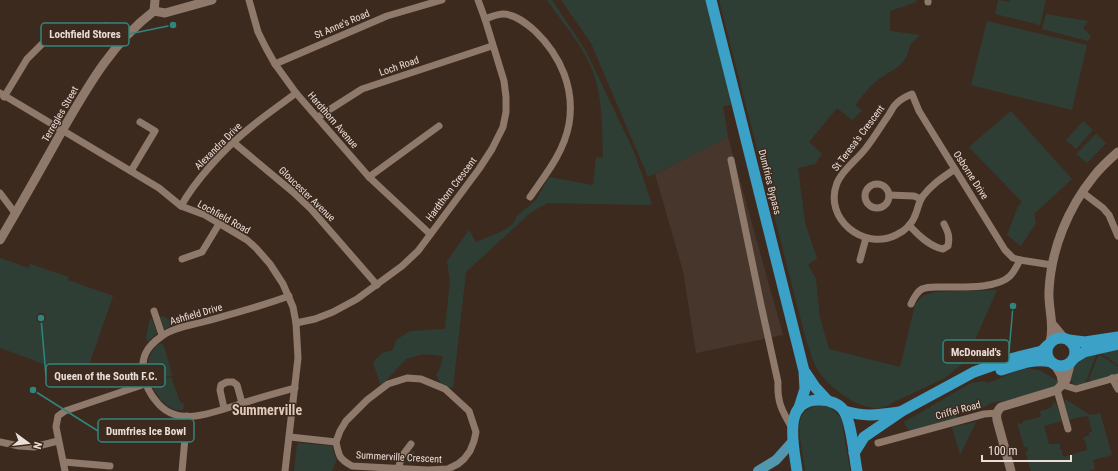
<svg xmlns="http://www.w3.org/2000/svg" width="1118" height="471" font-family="'Roboto Condensed',sans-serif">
	<rect width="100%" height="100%" fill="#3d2a1f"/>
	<!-- industrial -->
	<path fill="#46362c" d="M728 137 783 335 696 353 683 271 655 174Z"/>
	<!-- green -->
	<g fill="#2f3e35">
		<path d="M547 0H552L586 51 634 152 652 204 648 205 547 203 530 213 466 272 453 388 442 386 436 375 440 368 443 356 424 354 406 359 381 386 373 362 382 353 393 350 396 340 410 331 445 329 450 281 447 261 469 230 476 242 503 231 513 224 517 216 536 200 549 177 593 185 596 157 603 158C602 132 603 106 596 81 588 51 564 25 547 0Z"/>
		<path d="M561 0H708L731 105 723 106 728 137 648 177 591 43Z"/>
		<path d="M719 0H916V2L890 11V31L920 35 910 45C906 70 889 69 873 84 866 90 861 98 855 105L862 111 852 120 837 108 809 142 822 154 815 164 798 168 805 223 817 258 808 265 816 279 820 318 829 349 900 367 915 305 922 296 935 292 997 290 971 349 968 359 945 378 892 403C870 420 832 390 819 372 813 363 810 350 806 340Z"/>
		<path d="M998 0 1010 2 1011 1 1007 0H1046L1040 25 995 14Z"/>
		<path d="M1046 14 1088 21 1083 28 1091 36 1088 41 1042 29Z"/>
		<path d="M987 21 1087 45 1072 110 971 85Z"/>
		<path d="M1011 111 1072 179 1034 214 1036 223 1021 246 1007 235 1018 206 1022 202 969 147Z"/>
		<path d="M1083 121 1093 130 1076 149 1066 140Z"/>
		<path d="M1096 134 1106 143 1087 163 1076 154Z"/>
		<path d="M0 258 29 268 30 264 69 277 68 280 113 296 84 379 0 348Z"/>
		<path d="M163 316 176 324 164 329 160 317Z"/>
		<path d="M150 319H152L157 333 148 342 146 337Z"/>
		<path d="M160 343 164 346 172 375 152 382 150 381C145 366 148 353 160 343Z"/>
		<path d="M1118 349V365L1101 353Z"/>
		<path d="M1099 354 1118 367V375L1092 382 1091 380 1088 381Z"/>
		<path d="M1096 355 1085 384 1075 385C1066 379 1071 363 1080 358 1084 356 1091 356 1096 355Z"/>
		<path d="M1024 368 1039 370 1058 381 1057 385 1051 389 1009 400 991 403 982 408 980 404 956 411 957 418 912 431 908 429 904 422 971 383 985 381 986 383C1000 379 1011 373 1024 368Z"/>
		<path d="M171 377 180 402 184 404 183 410C167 412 159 397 151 385L153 382Z"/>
		<path d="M1065 399 1090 415 1100 413 1112 455 1093 460 1095 469 1088 471H1031L1025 452 1028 451 1027 447H1024L1017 423 1021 424 1024 421 1041 417 1040 411 1051 408 1054 402 1057 406 1062 421 1044 426 1049 444H1061L1059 449H1061L1063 457 1087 450 1085 440H1083L1084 437 1090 435 1089 432H1092L1088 416 1079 417 1069 420 1065 405Z"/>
		<path d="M821 405 831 408 841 418 850 471H805C804 462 802 452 801 443 798 423 797 409 821 405Z"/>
		<path d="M976 422 960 455 952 427Z"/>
		<path d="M299 443 332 446 334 454 337 459 332 471H294L297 445Z"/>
		<path d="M412 451H415L414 463H407L406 460 407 455Z"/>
	</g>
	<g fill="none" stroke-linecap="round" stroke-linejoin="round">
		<!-- minor -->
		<g stroke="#8e796b" stroke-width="7">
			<path d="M249 0 258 32 266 48 275 64 296 93 369 177 430 234"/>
			<path d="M928 2V0"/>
			<path d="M485 19C491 17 497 14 503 14 515 14 526 23 535 31 561 56 575 89 569 124 564 152 546 174 530 197"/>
			<path d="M106 26 118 45"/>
			<path d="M275 64 387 16 442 0"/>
			<path d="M0 93 159 188 181 206 205 215 247 240 256 248 270 264 283 284 293 307 296 323 298 358 285 471"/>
			<path d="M4 97 27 59 45 41"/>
			<path d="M318 117 362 89 492 46"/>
			<path d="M233 142 293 192 311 209 377 285"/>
			<path d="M731 160 761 305 778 382C777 402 782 411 792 428"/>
			<path d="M955 169C942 178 932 184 923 196 919 201 918 208 916 213 913 223 905 231 896 235 864 251 823 219 837 183 843 169 857 160 866 148 874 138 881 126 888 116 891 112 893 106 897 103 901 99 907 96 912 94L919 111 1005 250 1013 258 1020 260 1052 265"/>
			<path d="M131 171 155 131 140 122"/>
			<path d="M369 177 439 126"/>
			<circle cx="877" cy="196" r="12"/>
			<path d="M1082 192 1103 208 1109 215 1118 236"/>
			<path d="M0 193 15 213"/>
			<path d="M889 195 914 196 921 199"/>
			<path d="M181 206C195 181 223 150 245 132 261 118 279 106 296 93"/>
			<path d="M909 225C918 235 929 246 943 249L948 246C950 236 948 232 944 224"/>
			<path d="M182 259 202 252 219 224"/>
			<path d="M860 260 866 238"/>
			<path d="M289 296C262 306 235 313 207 321 193 325 174 327 162 336 146 347 140 358 144 377 146 386 150 394 156 401 177 429 213 412 240 404 258 398 277 393 295 388"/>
			<path d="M911 304C913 299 918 291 922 289 928 286 937 287 944 287 961 287 997 289 1010 276 1014 272 1017 266 1020 260"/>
			<path d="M154 311 162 335"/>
			<path d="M296 323 315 319 333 312 357 299 402 266 418 251 479 169 492 149 503 127 506 112V97L504 81 485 19 478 0"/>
			<path d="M1112 378 1118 389"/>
			<path d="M1063 385 1076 389 1118 377"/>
			<path d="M1057 390 1068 429"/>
			<path d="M224 408 220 390 221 385 227 382H233L237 385 242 403"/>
			<path d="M290 437 336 442C339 456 339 459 352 466L427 470 448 469 458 464 464 459 470 451 474 441 476 432 469 411 445 389 421 379 407 378 388 384 367 400 346 421 340 431 336 442"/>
			<path d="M0 442 19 446 34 447 58 441"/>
			<path d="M878 443 984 414 997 413"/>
			<path d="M64 462 110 466"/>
			<path d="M398 469 402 456 411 444"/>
			<path d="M65 471 56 427 58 416 65 411 145 384"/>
			<path d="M182 471 187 416"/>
		</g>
		<!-- tertiary -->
		<g stroke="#8e796b" stroke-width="9">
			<path d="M154 11 165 13 212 0"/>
			<path d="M154 11 155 0"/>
			<path d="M0 240C21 204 42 167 62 131 88 86 112 43 154 11"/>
			<path d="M1053 325 1063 337"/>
			<path d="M1050 342C1055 325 1048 309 1049 291 1051 249 1068 208 1094 176 1101 167 1110 159 1118 152"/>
			<path d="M1055 365 1061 375 1063 385"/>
			<path d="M1011 471 997 420C996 414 997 411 1001 407L1057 390 1066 380 1071 361"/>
		</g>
		<!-- primary -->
		<path stroke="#5197b0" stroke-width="10" d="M758 471 776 460 793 441"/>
		<!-- trunk -->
		<g stroke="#3ca1c7" stroke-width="11">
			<path d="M711 0 804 371 805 389 799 408"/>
			<circle cx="1061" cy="352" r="14"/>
			<path d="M1069 340 1085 342 1118 337"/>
			<path d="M1074 358 1084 352 1118 344"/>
			<path d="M1001 370C1017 365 1034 358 1051 362"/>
			<path d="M805 372 815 387 827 400"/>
			<path d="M844 411C865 417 877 415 899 412"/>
			<path d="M854 453 864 437 902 411 974 372 1014 358 1042 351 1048 345"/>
			<path d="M797 471C794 447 781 399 820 400 829 400 840 404 844 411 852 424 854 456 857 471"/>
		</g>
	</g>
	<g text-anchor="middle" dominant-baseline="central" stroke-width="3" stroke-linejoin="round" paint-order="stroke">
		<!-- street labels -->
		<g font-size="10" fill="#ebded7" stroke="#3d2a1f">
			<text transform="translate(342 24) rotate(-23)">St Anne's Road</text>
			<text transform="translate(399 66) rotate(-19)">Loch Road</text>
			<text transform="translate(60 114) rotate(-60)">Terregles Street</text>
			<text transform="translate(333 120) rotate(49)">Hardthorn Avenue</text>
			<text transform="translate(858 138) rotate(-53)">St Teresa's Crescent</text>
			<text transform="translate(218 146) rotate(-45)">Alexandra Drive</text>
			<text transform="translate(971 175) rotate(57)">Osborne Drive</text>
			<text transform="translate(770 182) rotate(76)">Dumfries Bypass</text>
			<text transform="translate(451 189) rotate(-53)">Hardthorn Crescent</text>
			<text transform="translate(307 194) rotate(44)">Gloucester Avenue</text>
			<text transform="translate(224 217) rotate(29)">Lochfield Road</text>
			<text transform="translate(196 314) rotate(-16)">Ashfield Drive</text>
			<text transform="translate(958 410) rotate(-15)">Criffel Road</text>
			<text transform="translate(399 457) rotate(3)">Summerville Crescent</text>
		</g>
		<!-- district labels -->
		<g font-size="14" font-weight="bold" fill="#e1c9ba" stroke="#3d2a1f">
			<text x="267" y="410">Summerville</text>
		</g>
	</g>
	<!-- callouts -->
	<path fill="none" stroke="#30867e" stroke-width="1.5" d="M173 25L129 34M1013 306L1009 352M41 318L46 376M33 390L98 431"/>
	<g fill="#30867e" stroke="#3d2a1f" stroke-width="1.5">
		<circle cx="173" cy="25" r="4"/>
		<circle cx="1013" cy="306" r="4"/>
		<circle cx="41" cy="318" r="4"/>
		<circle cx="33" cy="390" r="4"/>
	</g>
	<g fill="#3d2a1f" stroke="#30867e" stroke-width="1.5">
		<rect x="41" y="23" width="88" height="23" rx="4"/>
		<rect x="943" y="340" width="66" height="23" rx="4"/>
		<rect x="46" y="364" width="119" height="23" rx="4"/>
		<rect x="98" y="419" width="96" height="23" rx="4"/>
	</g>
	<g font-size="11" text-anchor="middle" font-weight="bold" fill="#ebded7">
		<text x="85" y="38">Lochfield Stores</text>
		<text x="976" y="356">McDonald's</text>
		<text x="106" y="380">Queen of the South F.C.</text>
		<text x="146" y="435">Dumfries Ice Bowl</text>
	</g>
	<!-- north arrow -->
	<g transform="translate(28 443) rotate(105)" stroke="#3d2a1f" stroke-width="3" paint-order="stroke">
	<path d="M0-3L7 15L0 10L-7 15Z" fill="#ebded7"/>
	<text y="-6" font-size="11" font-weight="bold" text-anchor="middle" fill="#ebded7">N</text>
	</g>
	<!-- scale -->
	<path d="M982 455v6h89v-6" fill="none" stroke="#ebded7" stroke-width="2"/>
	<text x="988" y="455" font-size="12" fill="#ebded7" stroke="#3d2a1f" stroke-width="3" paint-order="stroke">100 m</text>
</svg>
